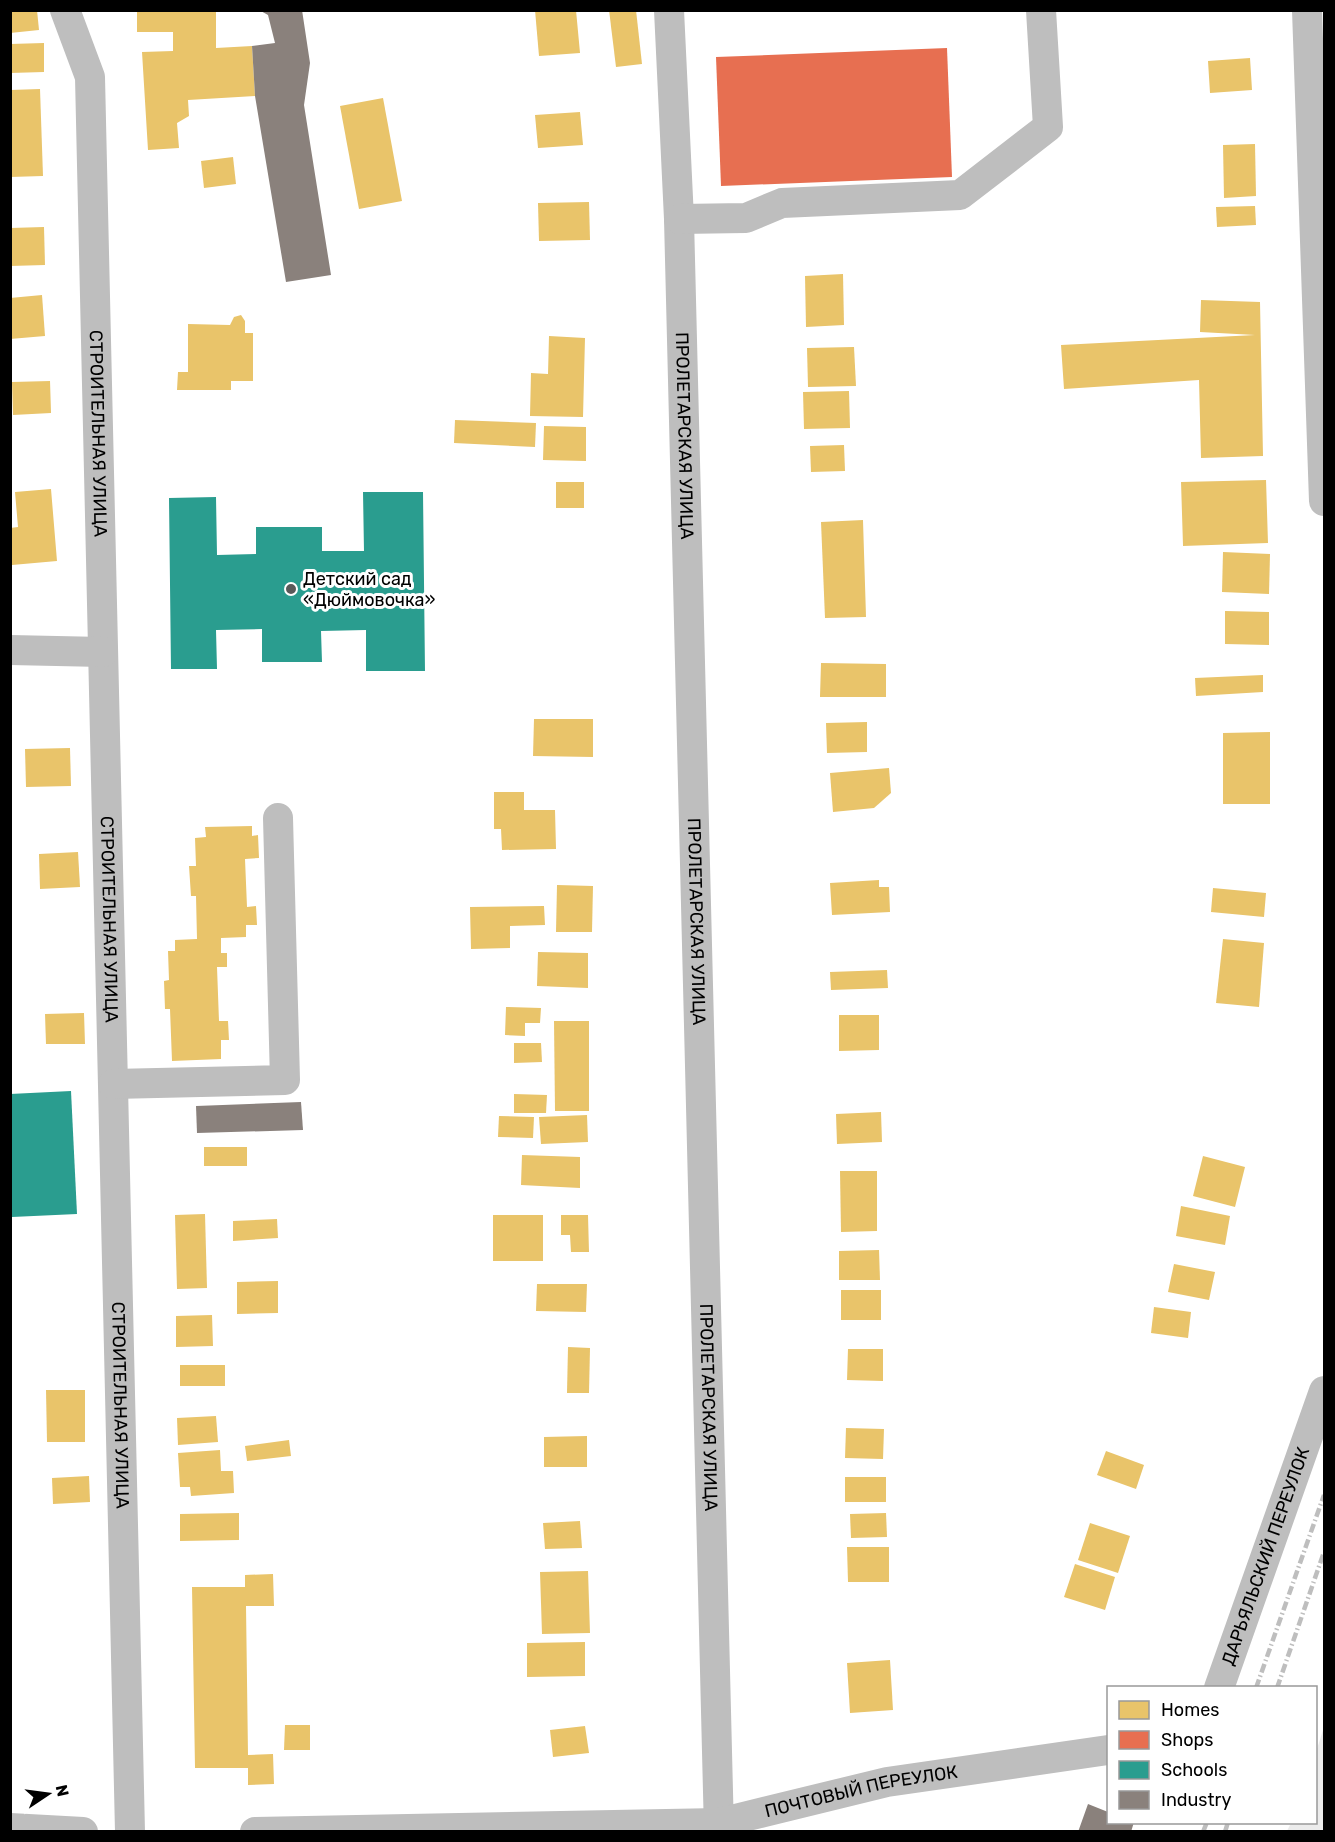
<svg xmlns="http://www.w3.org/2000/svg" width="1335" height="1842" font-family="Rubik,sans-serif">
	<rect width="100%" height="100%" fill="#fff"/>
	<!-- green -->
	<path fill="#ececec" d="M1324 1727V1831H1287L1291 1823 1316 1822V1752Z"/>
	<!-- homes -->
	<g fill="#e9c46a">
		<path d="M10 10H37L39 30 10 33Z"/>
		<path d="M137 10H216V48L252 46 255 96 188 100 189 116 177 123 179 148 148 150 142 52 173 51V32H137Z"/>
		<path d="M535 10H576L580 53 539 56Z"/>
		<path d="M609 10H636L642 64 616 67Z"/>
		<path d="M44 43V72L10 73V44Z"/>
		<path d="M1250 58 1252 90 1210 93 1208 61Z"/>
		<path d="M40 89 43 176 10 177V90Z"/>
		<path d="M383 98 402 201 359 209 340 106Z"/>
		<path d="M580 112 583 145 538 148 535 115Z"/>
		<path d="M1255 144 1256 196 1224 198 1223 145Z"/>
		<path d="M233 157 236 184 204 188 201 161Z"/>
		<path d="M589 202 590 240 539 241 538 203Z"/>
		<path d="M1255 206 1256 225 1217 227 1216 207Z"/>
		<path d="M44 227 45 265 10 266V228Z"/>
		<path d="M843 274 844 325 806 327 805 276Z"/>
		<path d="M42 295 45 336 10 339V298Z"/>
		<path d="M1201 300 1260 302 1263 456 1201 458 1199 380 1064 389 1061 345 1255 335 1200 332Z"/>
		<path d="M241 315 245 321V333H253V381H231V390H177L178 372H188V324L230 325 234 317Z"/>
		<path d="M549 336 585 338 583 417 530 416 531 373 548 374Z"/>
		<path d="M854 347 856 386 808 387 807 348Z"/>
		<path d="M50 381 51 413 13 415 12 382Z"/>
		<path d="M849 391 850 428 804 429 803 392Z"/>
		<path d="M455 420 536 423 535 447 454 443Z"/>
		<path d="M544 426 586 427V461L543 460Z"/>
		<path d="M844 445 845 471 811 472 810 446Z"/>
		<path d="M1266 480 1268 543 1183 546 1181 482Z"/>
		<rect x="556" y="482" width="28" height="26"/>
		<path d="M51 489 57 561 12 565 10 528 18 527 15 492Z"/>
		<path d="M863 520 866 617 825 618 821 522Z"/>
		<path d="M1223 552 1270 554 1269 594 1222 592Z"/>
		<path d="M1225 611 1269 612V645L1225 644Z"/>
		<path d="M821 663 886 664V697H820Z"/>
		<path d="M1263 675V692L1196 696 1195 678Z"/>
		<path d="M534 719H593V757L533 756Z"/>
		<path d="M867 722V752L827 753 826 723Z"/>
		<path d="M1270 732V804H1223V733Z"/>
		<path d="M70 748 71 786 26 787 25 749Z"/>
		<path d="M889 768 891 793 874 808 833 812 830 773Z"/>
		<path d="M494 792H524V810H555L556 849 502 850 501 829H494Z"/>
		<path d="M252 826V836L258 835 259 858 245 859 247 907 256 906 257 925H246V937L221 938V953H227V967H217L219 1021H228L229 1040H221V1059L172 1061 170 1009H165L164 981 169 980 168 951H175V940L197 939 196 896H191L189 866H196L195 838 206 837 205 827Z"/>
		<path d="M78 852 80 887 40 889 39 854Z"/>
		<path d="M879 880V887H889L890 912 832 915 830 883Z"/>
		<path d="M557 885 593 886 592 932H556Z"/>
		<path d="M1213 888 1266 893 1264 917 1211 912Z"/>
		<path d="M544 906 545 925 510 926V948L471 949 470 907Z"/>
		<path d="M1223 939 1264 943 1259 1007 1216 1003Z"/>
		<path d="M538 952 588 953V988L537 986Z"/>
		<path d="M887 970 888 988 831 990 830 972Z"/>
		<path d="M506 1007 541 1008 540 1023H525V1036L505 1035Z"/>
		<path d="M84 1013 85 1044H46L45 1014Z"/>
		<path d="M839 1015H879V1050L839 1051Z"/>
		<path d="M554 1021H589V1111H555Z"/>
		<path d="M514 1043H541L542 1062 514 1063Z"/>
		<path d="M514 1094 547 1095 546 1113H514Z"/>
		<path d="M881 1112 882 1142 837 1144 836 1114Z"/>
		<path d="M587 1115 588 1142 541 1144 539 1117Z"/>
		<path d="M499 1116 534 1117 533 1138 498 1137Z"/>
		<rect x="204" y="1147" width="43" height="19"/>
		<path d="M522 1155 580 1157V1188L521 1185Z"/>
		<path d="M1203 1156 1245 1167 1235 1207 1193 1196Z"/>
		<path d="M840 1171H877V1231L841 1232Z"/>
		<path d="M1181 1206 1230 1216 1225 1245 1176 1236Z"/>
		<path d="M205 1214 207 1288 177 1289 175 1215Z"/>
		<rect x="493" y="1215" width="50" height="46"/>
		<path d="M561 1215H588L589 1252H571L570 1235H561Z"/>
		<path d="M277 1219 278 1238 233 1241V1221Z"/>
		<path d="M879 1250 880 1280H839V1251Z"/>
		<path d="M1174 1264 1215 1272 1209 1300 1168 1292Z"/>
		<path d="M278 1281V1313L237 1314V1282Z"/>
		<path d="M537 1284H587L586 1312 536 1311Z"/>
		<rect x="841" y="1290" width="40" height="30"/>
		<path d="M1154 1307 1191 1312 1188 1338 1151 1333Z"/>
		<path d="M212 1315 213 1346 176 1347V1316Z"/>
		<path d="M568 1347 590 1348 589 1393H567Z"/>
		<path d="M848 1349H883V1381L847 1380Z"/>
		<rect x="180" y="1365" width="45" height="21"/>
		<path d="M46 1390H85V1442H47Z"/>
		<path d="M216 1416 218 1442 178 1445 177 1418Z"/>
		<path d="M846 1428 884 1429 883 1459 845 1458Z"/>
		<path d="M587 1436V1467H544V1437Z"/>
		<path d="M289 1440 291 1456 247 1461 245 1446Z"/>
		<path d="M220 1450 221 1471H233L234 1493 191 1496 190 1487H180L178 1453Z"/>
		<path d="M1106 1451 1144 1465 1136 1489 1097 1475Z"/>
		<path d="M89 1476 90 1502 53 1504 52 1478Z"/>
		<rect x="845" y="1477" width="41" height="25"/>
		<path d="M239 1513V1540L180 1541V1514Z"/>
		<path d="M886 1513 887 1537 851 1538 850 1514Z"/>
		<path d="M580 1521 582 1548 545 1549 543 1523Z"/>
		<path d="M1090 1523 1130 1536 1118 1573 1078 1560Z"/>
		<path d="M847 1547H889V1582H848Z"/>
		<path d="M1075 1564 1115 1577 1105 1610 1064 1597Z"/>
		<path d="M588 1571 590 1633 542 1634 540 1572Z"/>
		<path d="M273 1574 274 1606H246L248 1755 273 1754 274 1784 248 1785V1768H195L192 1587H245V1575Z"/>
		<path d="M585 1642V1676L527 1677V1643Z"/>
		<path d="M890 1660 893 1710 850 1713 847 1663Z"/>
		<path d="M285 1725H310V1750H284Z"/>
		<path d="M585 1726 589 1753 553 1757 550 1730Z"/>
	</g>
	<!-- shops -->
	<path fill="#e76f51" d="M947 48 952 177 721 186 716 57Z"/>
	<!-- schools -->
	<g fill="#2a9d8f">
		<path d="M363 492H423L425 671H366V630L321 631 322 662H262V629L216 630 217 669H171L169 498 216 497 217 555 256 554V527H322V551H364Z"/>
		<path d="M71 1091 77 1214 12 1217 10 1094Z"/>
	</g>
	<!-- industry -->
	<g fill="#8a817c">
		<path d="M259 10H302L310 63 304 105 331 275 286 282 255 96 252 46 275 43 268 15Z"/>
		<path d="M301 1102 303 1130 197 1133 196 1106Z"/>
		<path d="M1088 1804 1108 1812V1822H1134L1131 1832H1078Z"/>
	</g>
	<g fill="none" stroke-linecap="round" stroke-linejoin="round">
		<!-- minor -->
		<g stroke="#bebebe" stroke-width="30">
			<path id="s1" d="M65 10 90 77 130 1832"/>
			<path id="s2" d="M669 10 679 219 719 1832"/>
			<path d="M1307 10 1324 501"/>
			<path d="M679 219 746 218 782 203 960 195 1048 127 1041 10"/>
			<path d="M10 650 103 652"/>
			<path d="M113 1084 285 1080 278 818"/>
			<path id="s3" d="M1219 1688 1324 1391"/>
			<path d="M10 1828 83 1832"/>
			<path id="s4" d="M255 1832 719 1823 887 1782 1108 1750"/>
		</g>
		<!-- rail -->
		<g stroke="#bebebe" stroke-width="4.5" stroke-dasharray="9 3 1.5 3" stroke-linecap="butt">
			<path d="M1256 1688 1324 1495"/>
			<path d="M1277 1688 1324 1552"/>
			<path d="M1203 1832 1207 1822"/>
			<path d="M1225 1832 1228 1822"/>
		</g>
	</g>
	<!-- markers -->
	<circle fill="#595959" stroke="#fff" stroke-width="2" cx="291" cy="589" r="6"/>
	<g text-anchor="middle" dominant-baseline="central" stroke-width="6" stroke-linejoin="round" paint-order="stroke">
		<!-- street labels -->
		<g font-size="18" fill="#000" stroke="#fff">
			<text stroke="none"><textPath href="#s1" startOffset="428">СТРОИТЕЛЬНАЯ УЛИЦА</textPath></text>
			<text stroke="none"><textPath href="#s2" startOffset="426">ПРОЛЕТАРСКАЯ УЛИЦА</textPath></text>
			<text stroke="none"><textPath href="#s1" startOffset="914">СТРОИТЕЛЬНАЯ УЛИЦА</textPath></text>
			<text stroke="none"><textPath href="#s2" startOffset="912">ПРОЛЕТАРСКАЯ УЛИЦА</textPath></text>
			<text stroke="none"><textPath href="#s1" startOffset="1400">СТРОИТЕЛЬНАЯ УЛИЦА</textPath></text>
			<text stroke="none"><textPath href="#s2" startOffset="1398">ПРОЛЕТАРСКАЯ УЛИЦА</textPath></text>
			<text stroke="none"><textPath href="#s3" startOffset="140">ДАРЬЯЛЬСКИЙ ПЕРЕУЛОК</textPath></text>
			<text stroke="none"><textPath href="#s4" startOffset="610">ПОЧТОВЫЙ ПЕРЕУЛОК</textPath></text>
		</g>
		<!-- poi labels -->
		<g font-size="18" fill="#000" stroke="#fff" text-anchor="start">
			<text x="303" y="579">Детский сад<tspan x="303" dy="21">«Дюймовочка»</tspan></text>
		</g>
	</g>
	<!-- border -->
	<rect width="1335" height="1842" fill="none" stroke="#000000" stroke-width="24"/>
	<!-- legend -->
	<rect x="1107" y="1686" width="210" height="138" fill="#ffffff" stroke="#999999" stroke-width="1.5"/>
	<rect x="1119" y="1701" width="30" height="18" fill="#e9c46a" stroke="#999999" stroke-width="1.5"/>
	<text x="1161" y="1716" font-size="18" fill="#000000">Homes</text>
	<rect x="1119" y="1731" width="30" height="18" fill="#e76f51" stroke="#999999" stroke-width="1.5"/>
	<text x="1161" y="1746" font-size="18" fill="#000000">Shops</text>
	<rect x="1119" y="1761" width="30" height="18" fill="#2a9d8f" stroke="#999999" stroke-width="1.5"/>
	<text x="1161" y="1776" font-size="18" fill="#000000">Schools</text>
	<rect x="1119" y="1791" width="30" height="18" fill="#8a817c" stroke="#999999" stroke-width="1.5"/>
	<text x="1161" y="1806" font-size="18" fill="#000000">Industry</text>
	<!-- north arrow -->
	<g transform="translate(48 1794) rotate(77)" stroke="#ffffff" stroke-width="4.5" paint-order="stroke">
	<path d="M0-4.5L10 22L0 15L-10 22Z" fill="#000000"/>
	<text y="-9" font-size="16" font-weight="bold" text-anchor="middle" fill="#000000">N</text>
	</g>
</svg>
